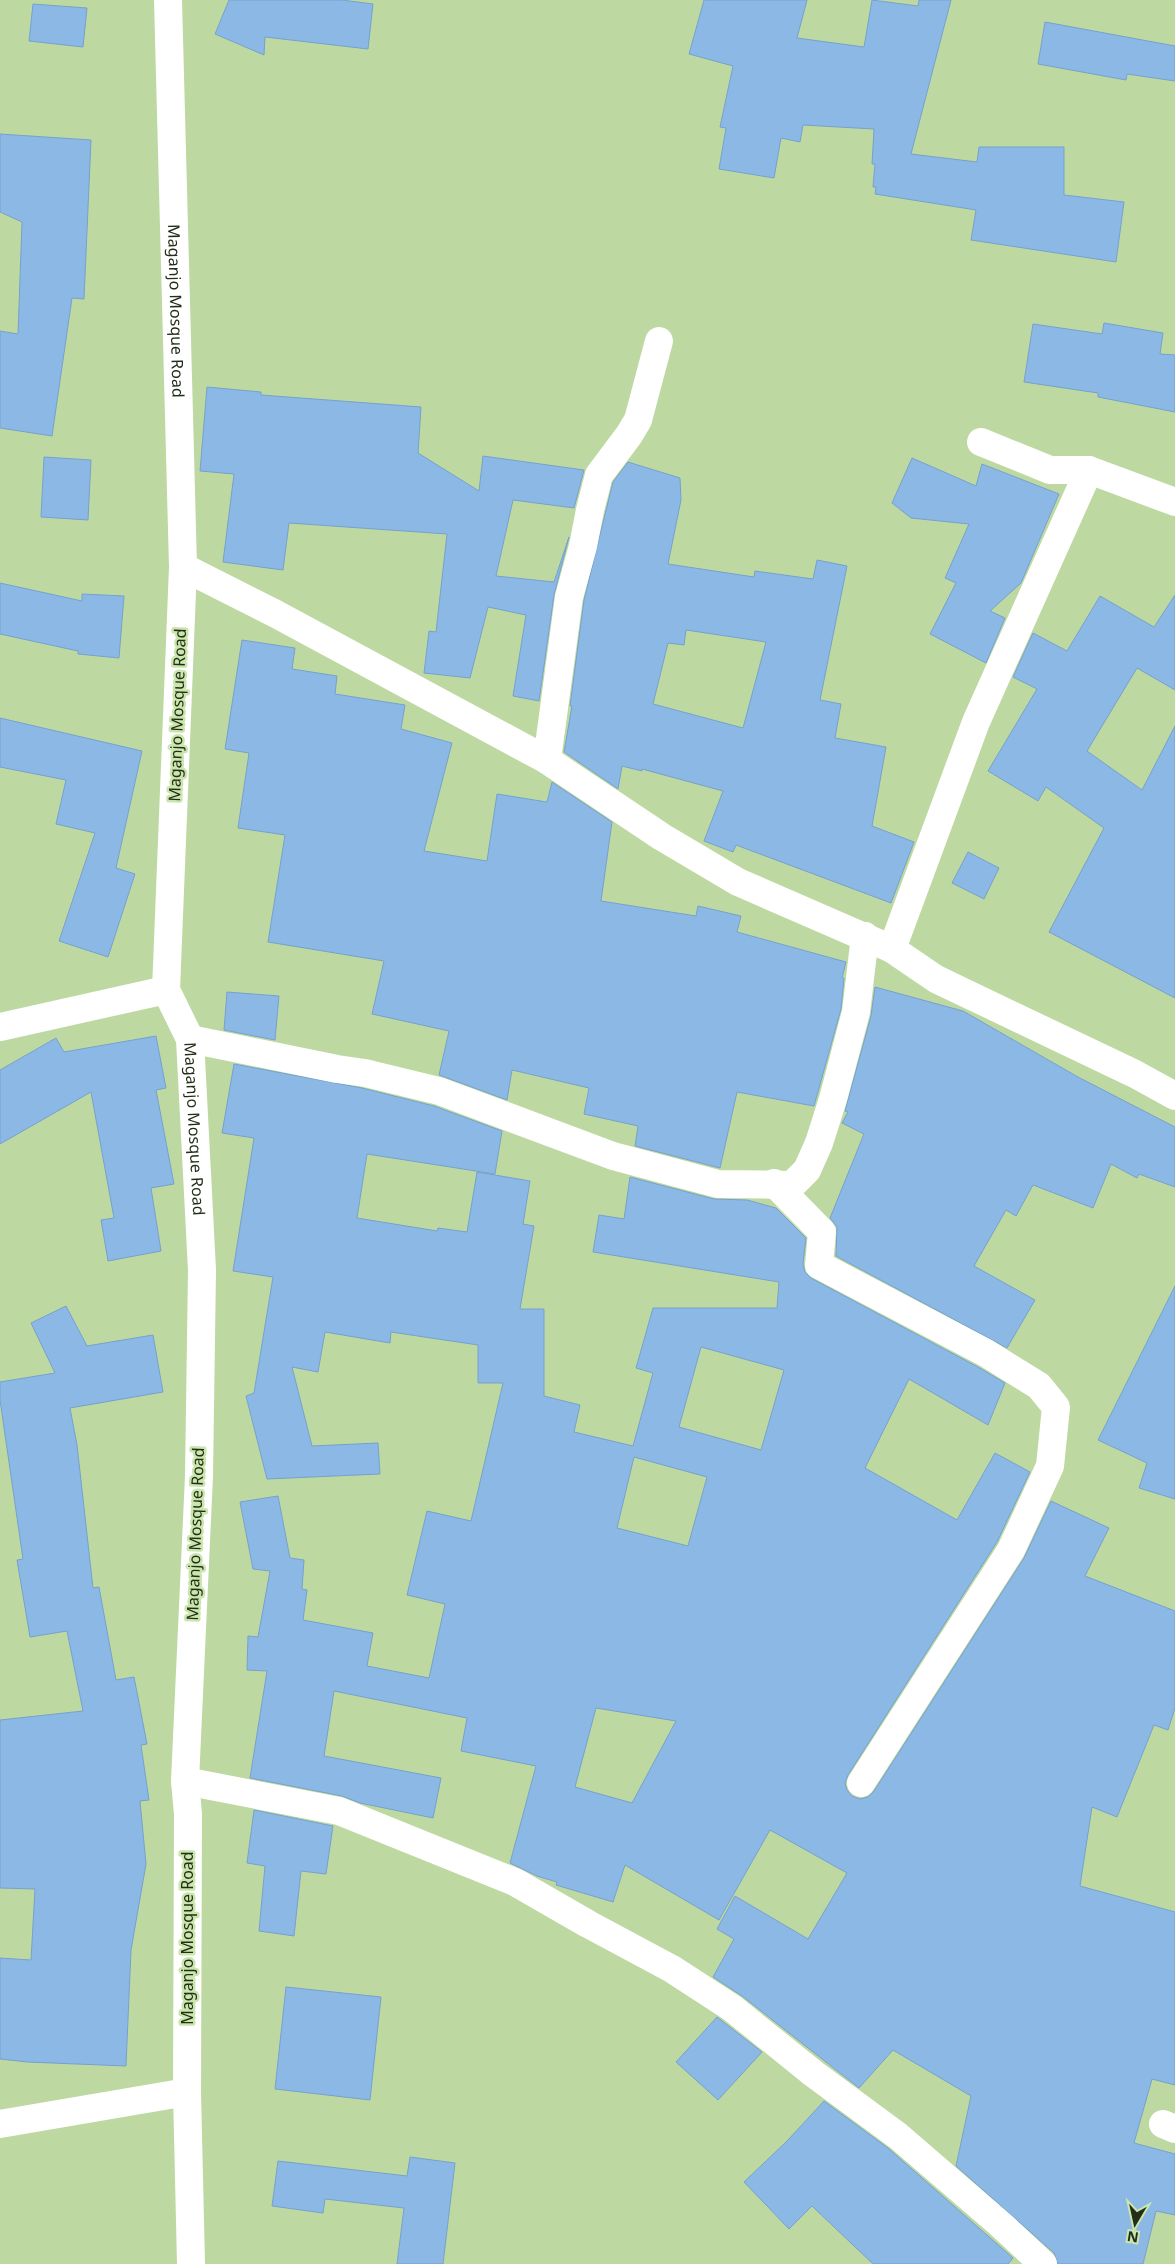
<svg xmlns="http://www.w3.org/2000/svg" width="1175" height="2264" font-family="'Noto Sans',sans-serif">
	<rect width="100%" height="100%" fill="#bdd9a1"/>
	<!-- building -->
	<g fill="#8cb8e5" stroke="#76a1cd" fill-rule="evenodd">
		<path d="M229 0H342L373 4 368 49 265 37 264 55 215 34Z"/>
		<path d="M704 0H807L797 38 864 47 872 0 918 6 919 0H951L911 154 977 162 979 147H1064V195L1124 202 1116 262 971 240 976 210 875 194 876 187H873L875 164H872L874 129 803 125 800 142 781 138 774 178 719 169 726 128 720 127 733 66 689 54Z"/>
		<path d="M33 4 87 8 83 47 29 41Z"/>
		<path d="M1045 22 1175 46V81L1127 74 1126 80 1038 64Z"/>
		<path d="M0 134 91 140 84 299 72 298 52 436 0 428V331L18 334 22 222 0 212Z"/>
		<path d="M1104 323 1163 333 1160 354 1175 355V412L1098 397V393L1024 382 1033 324 1102 334Z"/>
		<path d="M207 387 261 392V395L421 407 418 453 479 491 483 456 584 470 574 508 513 500 496 576 554 582 569 537 554 595 539 701 513 696 526 615 488 607 470 678 424 673 429 631 436 632 447 534 289 523 283 570 223 562 234 474 200 471Z"/>
		<path d="M44 457 91 460 88 520 41 517Z"/>
		<path d="M912 458 976 486 982 464 1059 494 1021 583 990 611 1005 618 986 663 930 634 956 583 945 578 969 524 911 518 892 503Z"/>
		<path d="M628 462 680 478 681 500 668 564 754 577 755 571 813 579 817 560 847 566 820 700 841 704 835 738 886 747 872 826 914 842 891 903 736 845 733 852 704 841 723 791 642 769V771L622 766 618 789 564 752 572 706H570L584 600 613 482ZM686 630 766 642 743 728 653 704 668 643 684 645Z"/>
		<path d="M0 583 82 601V594L124 596 119 658 78 654V651L0 634Z"/>
		<path d="M1175 595V690L1137 668 1087 751 1142 790 1175 726V998L1049 932 1104 828 1046 787 1038 801 988 771 1037 689 1013 677 1033 633 1067 651 1100 596 1154 627Z"/>
		<path d="M242 640 295 648 292 669 337 676 335 694 405 705 401 729 452 743 424 851 487 861 497 794 547 802 552 782 612 822 601 901 696 916 698 906 741 916 737 932 846 962 842 978H844L841 1009 814 1106 737 1092 720 1168 635 1146 638 1126 584 1114 589 1088 512 1070 507 1100 439 1075 449 1031 372 1014 384 961 268 942 285 835 238 828 249 753 225 749Z"/>
		<path d="M0 718 142 751 116 868 135 874 108 957 59 941 95 833 56 824 66 780 0 767Z"/>
		<path d="M968 852 999 868 984 899 952 883Z"/>
		<path d="M875 987 963 1011 1078 1077 1175 1127V1187L1139 1174 1137 1178 1111 1164 1093 1208 1033 1185 1016 1216 1006 1210 974 1266 1035 1300 1007 1348 836 1256 837 1227 830 1218 864 1134 842 1123 848 1112 845 1111 871 1016Z"/>
		<path d="M227 992 279 996 275 1040 224 1030Z"/>
		<path d="M156 1036 166 1088 156 1090 174 1184 151 1188 161 1251 108 1261 101 1220 114 1218 91 1092 0 1144V1070L56 1038 64 1052Z"/>
		<path d="M234 1064 362 1088 434 1106 502 1131 495 1174 367 1154 357 1218 437 1231 438 1228 467 1232 477 1172 530 1181 523 1224 534 1226 520 1309H544V1396L580 1405 574 1432 633 1446 653 1373 636 1368 653 1308H777L779 1282 593 1252 599 1215 624 1219 630 1177 714 1199 747 1200 776 1208 806 1238 803 1264 805 1272 811 1278 978 1367 1005 1383 988 1425 909 1379 865 1468 957 1520 995 1453 1030 1472 997 1542 848 1775 845 1783 847 1790 852 1796 860 1799 868 1797 874 1791 1024 1558 1051 1501 1109 1528 1085 1576 1175 1611V1708L1168 1730 1154 1725 1117 1817 1092 1807 1080 1886 1175 1912V2085L1152 2079 1134 2143 1175 2154V2215L1156 2211 1143 2264H1058L1054 2253 956 2166 971 2096 893 2050 859 2088 742 1996 713 1977 734 1939 717 1929 735 1896 808 1939 847 1873 770 1830 719 1920 625 1865 613 1902 556 1885 557 1882 537 1876 510 1863 536 1766 461 1751 467 1718 334 1691 324 1756 441 1778 433 1818 360 1803 342 1796 250 1778 267 1671 247 1670 248 1636 258 1637 270 1571 253 1569 240 1502 278 1496 290 1558 304 1560 302 1589 307 1590 303 1620 373 1633 367 1666 429 1678 445 1604 407 1595 427 1511 471 1521 503 1383H478V1345L391 1332 390 1343 325 1332 318 1372 292 1367 312 1446 378 1443 380 1474 267 1479 246 1396 254 1393 273 1277 233 1271 254 1138 222 1133ZM701 1347 784 1370 761 1450 679 1427ZM634 1457 707 1477 688 1546 617 1528ZM596 1708 676 1721 632 1803 575 1787Z"/>
		<path d="M1175 1286V1499L1139 1488 1147 1463 1098 1440Z"/>
		<path d="M66 1306 87 1346 153 1335 163 1392 70 1408 77 1445 93 1588 99 1587 116 1680 134 1677 147 1744 141 1745 149 1800 140 1801 146 1864 131 1950 126 2066 27 2062 0 2059V1958L31 1960 35 1889 0 1888V1720L83 1711 67 1631 30 1637 17 1560 23 1559 0 1400V1382L55 1373 31 1323Z"/>
		<path d="M254 1810 333 1826 326 1874 301 1871 294 1936 259 1931 265 1866 247 1863Z"/>
		<path d="M286 1987 381 1997 370 2100 275 2089Z"/>
		<path d="M717 2017 762 2052 718 2100 676 2062Z"/>
		<path d="M824 2101 888 2148 1013 2258 1008 2264H873L812 2206 789 2229 744 2182 787 2141Z"/>
		<path d="M410 2157 455 2163 443 2264H397L404 2208 325 2199 323 2213 272 2206 278 2161 407 2176Z"/>
	</g>
	<g fill="none" stroke-linecap="round" stroke-linejoin="round">
		<!-- minor -->
		<g stroke="#fff" stroke-width="28">
			<path d="M1089 470 1175 502"/>
			<path d="M183 567 276 614 547 760 662 837 738 882 892 949 936 979 1135 1074 1175 1096"/>
			<path d="M547 760 569 597 583 546 590 510 599 475 629 435 638 420 659 341"/>
			<path d="M892 949 976 722 1089 470H1050L981 442"/>
			<path d="M0 1027 166 990"/>
			<path d="M190 1039 337 1069 365 1073 439 1091 613 1156 718 1184 792 1185 807 1170 819 1143 833 1099 856 1012 865 936"/>
			<path d="M774 1183 822 1232 819 1265 986 1353 1039 1386 1056 1407 1050 1466 1011 1550 861 1783"/>
			<path d="M185 1781 339 1811 515 1882 588 1924 672 1969 732 2008 814 2074 898 2136 1000 2224 1043 2264"/>
			<path d="M0 2124 187 2092"/>
			<path d="M1163 2124 1175 2129"/>
		</g>
		<!-- tertiary -->
		<path stroke="#fff" stroke-width="28" id="s1" d="M168 0 183 567 166 990 190 1039 202 1270 199 1476 185 1781 188 1814 187 2092 191 2264"/>
	</g>
	<g text-anchor="middle" dominant-baseline="central" stroke-width="5" stroke-linejoin="round" paint-order="stroke">
		<!-- street labels -->
		<g font-size="16" fill="#232e18" stroke="#cae6ad">
			<text stroke="none"><textPath href="#s1" startOffset="311">Maganjo Mosque Road</textPath></text>
			<text transform="translate(177 715) rotate(-88)">Maganjo Mosque Road</text>
			<text stroke="none"><textPath href="#s1" startOffset="1135">Maganjo Mosque Road</textPath></text>
			<text transform="translate(195 1534) rotate(-88)">Maganjo Mosque Road</text>
			<text transform="translate(187 1938) rotate(-90)">Maganjo Mosque Road</text>
		</g>
	</g>
	<!-- north arrow -->
	<g transform="translate(1135 2224) rotate(189)" stroke="#cae6ad" stroke-width="4" paint-order="stroke">
	<path d="M0-4L9 19L0 12L-9 19Z" fill="#232e18"/>
	<text y="-8" font-size="14" font-weight="bold" text-anchor="middle" fill="#232e18">N</text>
	</g>
</svg>
